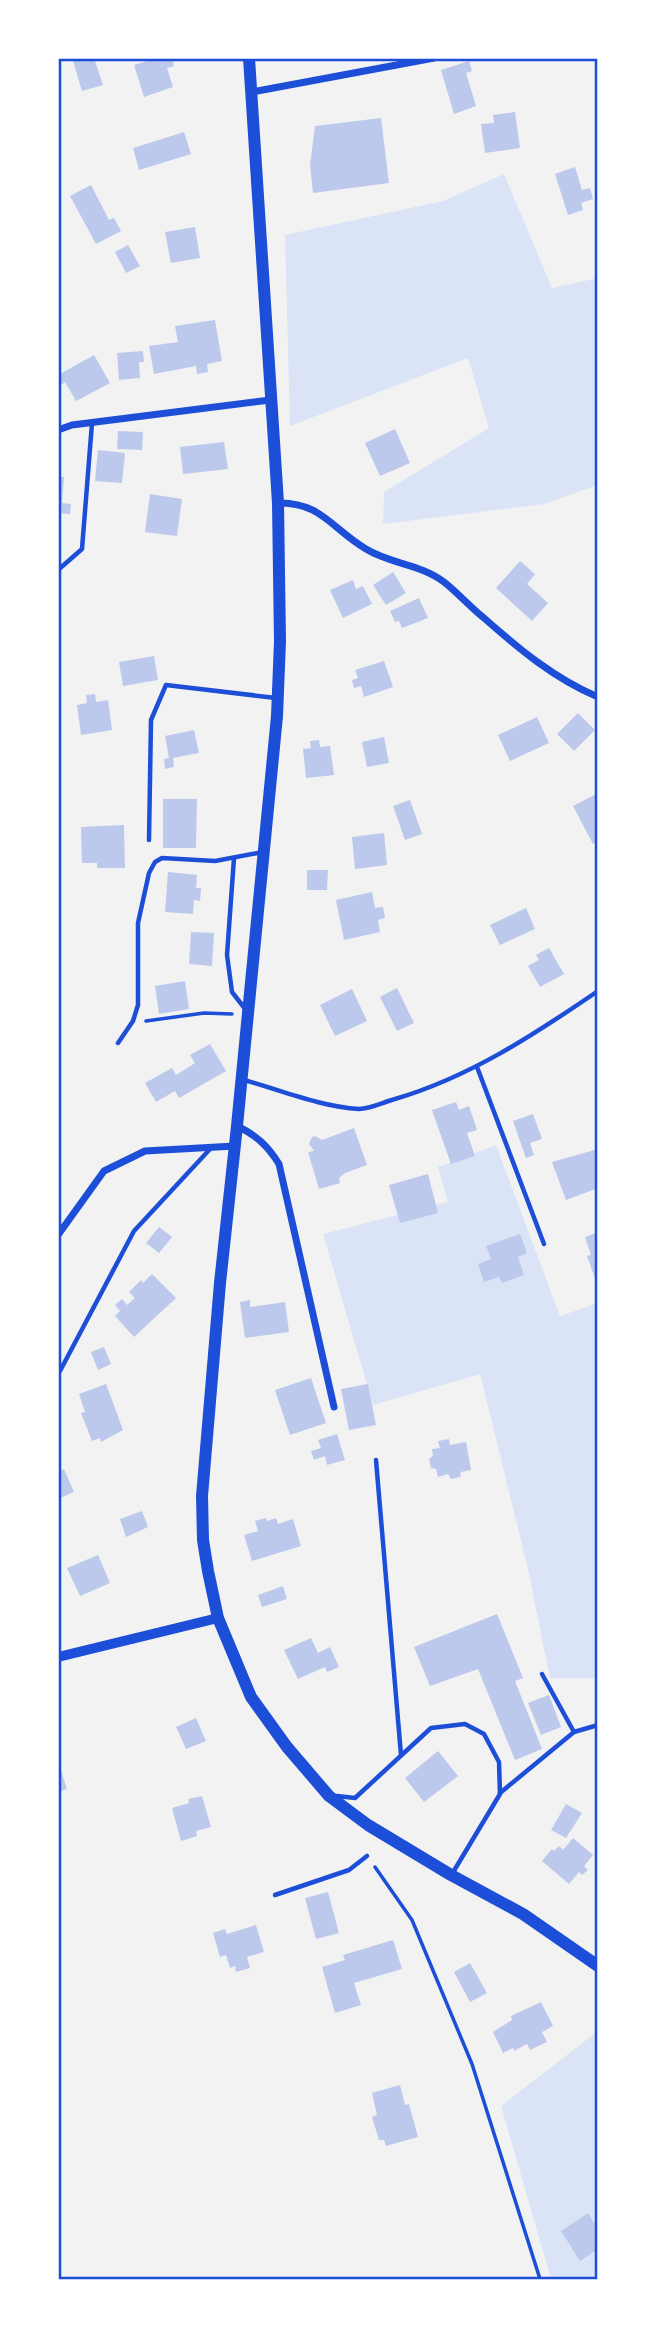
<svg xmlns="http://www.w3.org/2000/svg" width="656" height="2337" font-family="'Public Sans',sans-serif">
	<rect width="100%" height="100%" fill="#f2f2f2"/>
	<!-- green -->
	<g fill="#dbe4f7">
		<path d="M504 174 552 288 598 278V485L544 504 383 524 384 492 489 428 468 358 290 426 285 235 443 201Z"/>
		<path d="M496 1145 560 1316 598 1303V1678H550L528 1569 480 1374 373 1405 323 1234 448 1202 438 1167Z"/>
		<path d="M598 2031V2279H551L501 2106Z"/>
	</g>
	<!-- building -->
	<g fill="#bdc9ec">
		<path d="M85 58H94L103 85 82 91 73 61Z"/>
		<path d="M157 58H172L174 66 167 68 173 87 144 97 134 65Z"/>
		<path d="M469 61 472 71 466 73 476 106 454 114 441 70Z"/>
		<path d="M515 112 520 148 485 153 481 124 494 123 493 115Z"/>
		<path d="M381 118 389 183 313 193 310 165 315 126Z"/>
		<path d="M184 132 191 154 139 170 133 148Z"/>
		<path d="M575 167 582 190 590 188 593 199 581 203 583 210 568 215 555 174Z"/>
		<path d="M91 185 109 220 114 218 121 231 96 244 70 196Z"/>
		<path d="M195 227 200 258 171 263 165 232Z"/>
		<path d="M128 245 140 266 126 273 115 252Z"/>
		<path d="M215 320 222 361 207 364 208 372 197 374 196 366 154 374 149 346 178 342 175 326Z"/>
		<path d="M143 351 144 362H139L140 378 119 380 117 353Z"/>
		<path d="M94 355 110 383 76 401 65 382 61 385 58 375Z"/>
		<path d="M395 429 410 463 380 476 365 443Z"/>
		<path d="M118 431 143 432 142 450 117 449Z"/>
		<path d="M224 442 228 469 183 474 180 447Z"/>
		<path d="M98 450 125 453 122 483 95 481Z"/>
		<path d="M58 477H64L62 503 71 504 70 514 58 513Z"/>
		<path d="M150 494 182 499 177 536 145 532Z"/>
		<path d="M520 561 535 574 527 584 548 603 532 621 496 588Z"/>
		<path d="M393 572 406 593 386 605 373 585Z"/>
		<path d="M353 580 356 589 363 586 372 604 343 618 330 590Z"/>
		<path d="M419 598 428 618 402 628 399 621 395 622 390 611Z"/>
		<path d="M154 656 158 680 123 686 119 662Z"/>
		<path d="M384 661 393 687 364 697 361 686 354 688 352 680 358 678 355 670Z"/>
		<path d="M95 694 96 702 108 700 112 730 81 735 77 705 87 703 86 695Z"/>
		<path d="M578 713 595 730 574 751 557 734Z"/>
		<path d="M537 717 549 743 510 761 498 735Z"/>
		<path d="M194 730 199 753 173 758 174 767 165 769 164 759 169 758 165 736Z"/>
		<path d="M384 737 389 763 367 767 362 742Z"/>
		<path d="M319 740 320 747 330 746 334 775 306 778 303 749 311 748 310 741Z"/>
		<path d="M598 793V841L593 844 573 806Z"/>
		<path d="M163 799H197L196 848H163Z"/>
		<path d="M410 800 422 834 405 840 393 806Z"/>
		<path d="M124 825 125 868H97V863H82L81 827Z"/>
		<path d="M384 833 387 865 355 869 352 837Z"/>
		<path d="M307 870H328L327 890H307Z"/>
		<path d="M168 872 197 875 196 888H201L200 901 194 900 193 914 165 912Z"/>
		<path d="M372 892 375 908 383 907 385 918 378 920 380 932 344 940 336 900Z"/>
		<path d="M526 908 535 929 500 945 490 925Z"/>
		<path d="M191 932 214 933 212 966 189 964Z"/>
		<path d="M549 948 564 974 540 987 528 966 539 960 536 955Z"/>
		<path d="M185 981 189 1009 159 1014 155 986Z"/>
		<path d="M397 988 414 1023 397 1031 380 997Z"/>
		<path d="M352 989 367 1021 335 1036 320 1005Z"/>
		<path d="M210 1044 226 1071 179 1098 175 1091 156 1102 145 1083 172 1068 176 1075 195 1063 190 1055Z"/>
		<path d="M456 1102 459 1110 469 1106 477 1130 467 1133 475 1156 451 1164 432 1110Z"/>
		<path d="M533 1114 542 1139 530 1143 534 1155 526 1158 513 1121Z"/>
		<path d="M354 1128 367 1165 345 1173 339 1178 340 1183 319 1189 308 1152 314 1151 309 1144 312 1137 315 1136 322 1140Z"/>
		<path d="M598 1149V1188L566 1200 552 1162Z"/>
		<path d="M428 1174 438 1213 400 1223 389 1185Z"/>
		<path d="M159 1227 172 1237 159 1253 146 1243Z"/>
		<path d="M598 1232V1287L587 1256 591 1255 585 1237Z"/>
		<path d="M520 1234 527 1253 518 1257 524 1275 502 1283 499 1277 484 1282 478 1264 491 1259 486 1246Z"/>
		<path d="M152 1274 176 1298 134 1337 115 1316 120 1311 115 1305 122 1299 127 1305 135 1298 129 1292 141 1280 143 1283Z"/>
		<path d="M250 1300V1307L285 1302 289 1332 245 1338 240 1302Z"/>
		<path d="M104 1347 111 1364 98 1370 91 1352Z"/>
		<path d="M311 1378 326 1423 290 1435 275 1390Z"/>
		<path d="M106 1384 123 1430 101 1442 100 1438 92 1441 81 1413 85 1412 79 1394Z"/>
		<path d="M368 1384 376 1425 349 1430 341 1389Z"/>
		<path d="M337 1434 345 1460 327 1465 325 1456 314 1460 311 1451 321 1448 318 1440Z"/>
		<path d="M449 1439 450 1445 466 1442 471 1470 461 1472 460 1477 451 1479 448 1474 438 1477 436 1469 431 1468 429 1459 433 1456 432 1449 440 1448 438 1441Z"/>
		<path d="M64 1469 74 1492 58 1499V1472Z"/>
		<path d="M142 1511 148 1527 126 1537 120 1519Z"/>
		<path d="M266 1518 267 1521 276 1518 278 1524 293 1519 301 1546 252 1561 244 1535 258 1531 255 1521Z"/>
		<path d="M98 1555 110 1583 80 1596 67 1568Z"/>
		<path d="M283 1586 287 1599 262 1607 258 1595Z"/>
		<path d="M497 1614 523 1678 515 1681 542 1749 515 1760 478 1669 430 1686 414 1647Z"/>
		<path d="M311 1638 318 1653 330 1647 339 1667 327 1672 325 1667 298 1679 284 1650Z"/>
		<path d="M549 1695 561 1727 541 1735 528 1703Z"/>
		<path d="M196 1718 206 1741 186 1749 176 1727Z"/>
		<path d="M438 1751 458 1776 424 1802 405 1778Z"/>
		<path d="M58 1761 67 1789 58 1792Z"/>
		<path d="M202 1796 211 1827 196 1831 197 1836 181 1841 172 1808 189 1803 188 1799Z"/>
		<path d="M566 1804 582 1813 566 1838 551 1830Z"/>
		<path d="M573 1838 593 1855 584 1866 588 1870 582 1875 579 1872 569 1884 542 1861 552 1849 554 1851 559 1846 563 1850Z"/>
		<path d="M328 1892 339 1933 316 1939 305 1898Z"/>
		<path d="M256 1925 264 1952 247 1957 250 1968 236 1972 235 1966 230 1968 226 1955 220 1957 213 1933 225 1929 227 1934Z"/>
		<path d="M393 1940 402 1969 354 1983 361 2005 335 2013 322 1967 345 1960 343 1955Z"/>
		<path d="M470 1963 487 1993 470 2002 454 1972Z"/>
		<path d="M541 2002 553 2026 542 2032 547 2042 530 2050 527 2044 514 2051 513 2048 503 2053 493 2032 512 2020 511 2016Z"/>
		<path d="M400 2085 405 2105 409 2104 418 2137 386 2146 384 2140H379L372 2117 377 2115 372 2093Z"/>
		<path d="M588 2213 598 2229V2249L580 2261 561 2231Z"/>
	</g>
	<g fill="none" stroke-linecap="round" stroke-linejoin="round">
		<!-- path -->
		<g stroke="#1d4ed8" stroke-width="3.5">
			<path d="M146 1021 204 1013 232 1014"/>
			<path d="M375 1867 412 1920 472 2064 540 2279"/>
		</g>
		<!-- service -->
		<g stroke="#1d4ed8" stroke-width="4.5">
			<path d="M58 570 82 549 92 423"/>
			<path d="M149 840 151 720 166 685 276 698"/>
			<path d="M234 858 227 955 232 992 246 1010"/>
			<path d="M118 1043 133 1021 138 1005V923L149 873 155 862 162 858 215 861 263 852"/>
			<path d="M477 1067 544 1244"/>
			<path d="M244 1080C280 1090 322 1107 359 1109 370 1109 384 1102 395 1099 470 1077 535 1034 598 991"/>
			<path d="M60 1371 134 1231 211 1148"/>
			<path d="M376 1460 401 1755"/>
			<path d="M542 1674 574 1732"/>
			<path d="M500 1793 574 1732 598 1725"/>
			<path d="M337 1796 355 1798 431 1728 465 1724 484 1734 499 1762 500 1794 452 1874"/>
			<path d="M275 1895 349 1870 367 1856"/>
		</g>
		<!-- minor -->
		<g stroke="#1d4ed8" stroke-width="7">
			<path d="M252 92 434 58"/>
			<path d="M58 430 72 425 270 400"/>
			<path d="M278 503C321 502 332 529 366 549 390 564 421 564 444 582 458 593 470 607 484 618 519 649 555 679 598 697"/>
			<path d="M237 1126C256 1135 268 1146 279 1164L334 1407"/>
			<path d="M58 1235 104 1171 145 1151 235 1146"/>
		</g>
		<!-- tertiary -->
		<path stroke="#1d4ed8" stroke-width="10" d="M58 1657 218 1618"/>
		<!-- secondary -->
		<path stroke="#1d4ed8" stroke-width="12" d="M249 58 278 503 280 641 277 716 237 1126 220 1283 202 1496 203 1540 208 1571 218 1618 251 1697 287 1747 329 1796 368 1825 451 1875 523 1914 598 1966"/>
	</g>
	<!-- border -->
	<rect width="656" height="2337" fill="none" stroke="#ffffff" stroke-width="119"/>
	<rect x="60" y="60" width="536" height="2218" fill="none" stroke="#1d4ed8" stroke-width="2.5"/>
</svg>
